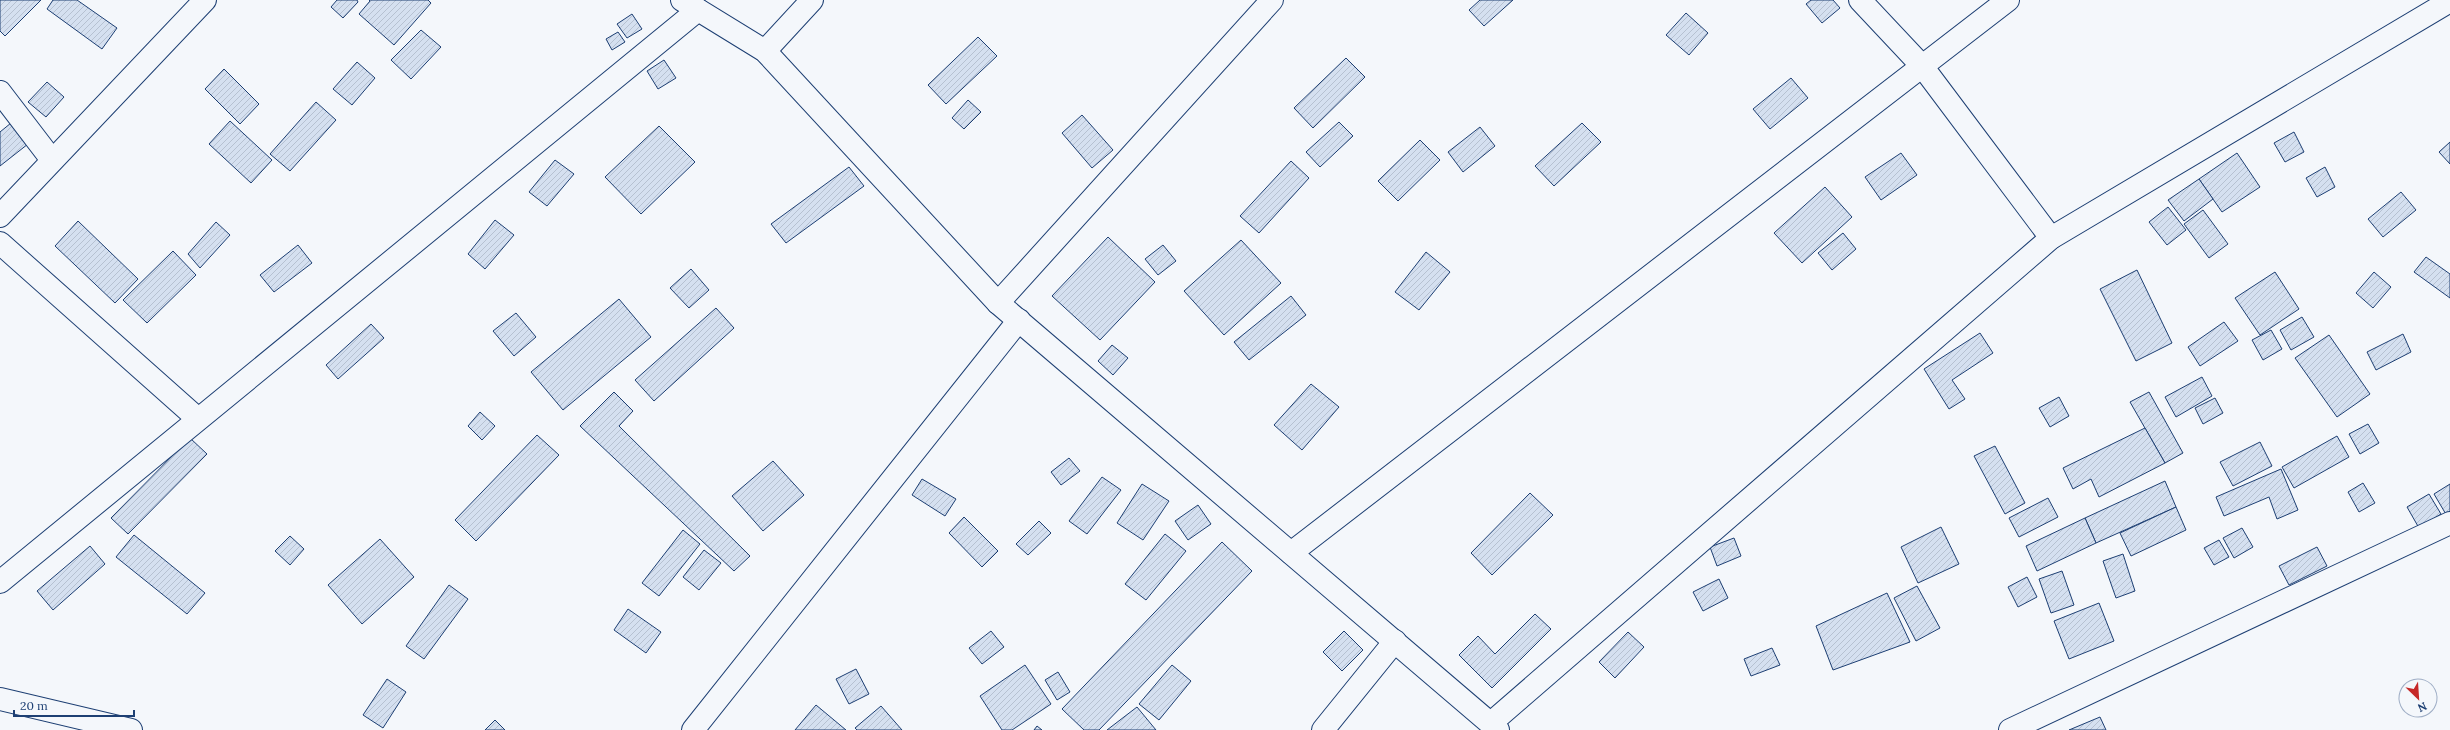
<svg xmlns="http://www.w3.org/2000/svg" width="2450" height="730" font-family="Lora,serif">
	<defs>
		<pattern id="building-hatch" width="6" height="6" patternUnits="userSpaceOnUse"><rect width="6" height="6" fill="#d5e0f0"/><path d="M-1 1l2-2M0 6l6-6M5 7l2-2" fill="none" stroke="#b6c1d1"/></pattern>
	</defs>
	<rect width="100%" height="100%" fill="#f4f7fb"/>
	<!-- building -->
	<g fill="url(#building-hatch)" stroke="#1d3f73">
		<path d="M0 0H41L5 36 0 31Z"/>
		<path d="M53 0H77L117 28 102 49 47 9Z"/>
		<path d="M337 0H357L358 2 343 18 331 7Z"/>
		<path d="M369 0H428L431 3 394 45 359 14 370 1Z"/>
		<path d="M1480 0H1513L1484 26 1469 10Z"/>
		<path d="M1811 0H1833L1840 8 1822 23 1806 4Z"/>
		<path d="M1686 13 1708 33 1689 55 1666 35Z"/>
		<path d="M632 14 642 29 627 38 617 24Z"/>
		<path d="M421 30 441 47 411 79 391 60Z"/>
		<path d="M618 32 625 42 612 50 606 39Z"/>
		<path d="M978 37 997 56 946 104 928 85Z"/>
		<path d="M1346 58 1365 77 1313 128 1294 108Z"/>
		<path d="M664 60 676 78 658 89 647 71Z"/>
		<path d="M357 62 375 78 352 105 333 89Z"/>
		<path d="M224 69 259 104 240 124 205 89Z"/>
		<path d="M1791 78 1808 98 1770 129 1753 109Z"/>
		<path d="M47 82 64 97 46 117 28 102Z"/>
		<path d="M968 100 981 112 964 129 952 118Z"/>
		<path d="M316 102 336 120 290 171 270 154Z"/>
		<path d="M1082 115 1113 150 1092 168 1062 133Z"/>
		<path d="M230 121 272 160 251 183 209 144Z"/>
		<path d="M1339 122 1353 136 1320 167 1306 152Z"/>
		<path d="M11 123 28 144 0 166V132Z"/>
		<path d="M1582 123 1601 142 1554 186 1535 166Z"/>
		<path d="M659 126 695 162 641 214 605 177Z"/>
		<path d="M1480 127 1495 146 1463 172 1448 152Z"/>
		<path d="M2294 132 2304 152 2285 162 2274 143Z"/>
		<path d="M1420 140 1440 160 1398 201 1378 181Z"/>
		<path d="M2450 142V164L2439 152Z"/>
		<path d="M1901 153 1917 175 1881 200 1865 177Z"/>
		<path d="M2237 153 2260 187 2222 212 2199 179Z"/>
		<path d="M555 160 574 174 547 206 529 192Z"/>
		<path d="M1291 161 1309 178 1259 233 1240 216Z"/>
		<path d="M849 167 864 186 786 243 771 224Z"/>
		<path d="M2325 167 2335 187 2317 197 2306 178Z"/>
		<path d="M2199 179 2213 199 2184 221 2168 200Z"/>
		<path d="M1825 187 1852 217 1802 263 1774 233Z"/>
		<path d="M2401 192 2416 210 2383 237 2368 219Z"/>
		<path d="M2168 207 2186 230 2167 245 2149 222Z"/>
		<path d="M2203 210 2228 244 2209 258 2184 224Z"/>
		<path d="M495 220 514 235 485 269 468 254Z"/>
		<path d="M78 221 138 279 115 303 55 246Z"/>
		<path d="M216 222 230 235 200 268 188 254Z"/>
		<path d="M1843 233 1856 249 1832 270 1818 253Z"/>
		<path d="M1108 237 1155 282 1100 340 1052 296Z"/>
		<path d="M1241 240 1281 283 1224 335 1184 291Z"/>
		<path d="M298 245 312 263 274 292 260 275Z"/>
		<path d="M1163 245 1176 261 1158 275 1145 259Z"/>
		<path d="M173 251 196 275 147 323 123 300Z"/>
		<path d="M1426 252 1450 272 1419 310 1395 292Z"/>
		<path d="M2426 257 2450 274V298L2414 272Z"/>
		<path d="M691 269 709 290 689 308 670 288Z"/>
		<path d="M2137 270 2172 343 2136 361 2100 289Z"/>
		<path d="M2275 272 2299 309 2260 335 2235 298Z"/>
		<path d="M2374 272 2391 287 2373 308 2356 293Z"/>
		<path d="M1291 296 1306 315 1249 360 1234 342Z"/>
		<path d="M619 299 651 337 563 410 531 372Z"/>
		<path d="M716 308 734 328 654 401 635 380Z"/>
		<path d="M516 313 536 337 514 356 493 331Z"/>
		<path d="M2302 317 2314 337 2291 350 2280 330Z"/>
		<path d="M2224 322 2238 341 2200 366 2188 347Z"/>
		<path d="M371 324 384 338 338 379 326 365Z"/>
		<path d="M2271 330 2282 349 2263 360 2252 340Z"/>
		<path d="M1980 333 1993 353 1952 380 1965 399 1949 409 1924 369Z"/>
		<path d="M2403 334 2411 352 2376 370 2367 352Z"/>
		<path d="M2329 335 2370 394 2337 417 2295 358Z"/>
		<path d="M1112 345 1128 358 1113 375 1098 361Z"/>
		<path d="M2202 377 2212 396 2176 417 2165 397Z"/>
		<path d="M1311 384 1339 407 1302 450 1274 425Z"/>
		<path d="M614 392 633 411 619 426 750 556 734 571 580 426Z"/>
		<path d="M2149 392 2183 453 2165 463 2130 402Z"/>
		<path d="M2059 397 2069 416 2050 427 2039 408Z"/>
		<path d="M2215 398 2223 413 2203 424 2195 408Z"/>
		<path d="M480 412 495 426 482 440 468 426Z"/>
		<path d="M2368 424 2379 443 2360 454 2349 434Z"/>
		<path d="M2145 428 2165 463 2099 497 2091 479 2073 489 2063 468Z"/>
		<path d="M537 435 559 455 476 541 455 520Z"/>
		<path d="M2337 436 2349 457 2294 488 2282 467Z"/>
		<path d="M190 438 207 454 128 534 111 518Z"/>
		<path d="M2260 442 2272 466 2233 486 2220 462Z"/>
		<path d="M1995 446 2025 503 2005 514 1974 456Z"/>
		<path d="M1069 458 1080 471 1061 485 1051 472Z"/>
		<path d="M773 461 804 495 763 531 732 496Z"/>
		<path d="M2281 469 2298 510 2277 519 2269 497 2224 516 2216 497Z"/>
		<path d="M1102 477 1121 490 1087 534 1069 521Z"/>
		<path d="M922 479 956 499 945 516 912 495Z"/>
		<path d="M2165 481 2176 507 2096 543 2085 518Z"/>
		<path d="M2363 483 2375 503 2359 512 2348 492Z"/>
		<path d="M1142 484 1169 501 1143 540 1117 523Z"/>
		<path d="M2450 484V514L2447 516 2434 494Z"/>
		<path d="M1530 493 1553 515 1492 575 1471 553Z"/>
		<path d="M2429 494 2441 514 2419 528 2407 507Z"/>
		<path d="M2048 498 2058 517 2019 537 2009 518Z"/>
		<path d="M1198 505 1211 524 1188 540 1175 521Z"/>
		<path d="M2176 507 2186 530 2131 556 2120 533Z"/>
		<path d="M964 517 998 551 982 567 949 533Z"/>
		<path d="M2085 518 2096 543 2037 571 2026 546Z"/>
		<path d="M1039 521 1051 533 1028 555 1016 544Z"/>
		<path d="M1941 527 1959 564 1918 583 1901 547Z"/>
		<path d="M2242 528 2253 547 2234 558 2223 538Z"/>
		<path d="M683 530 700 544 659 596 642 583Z"/>
		<path d="M1165 534 1186 551 1146 600 1125 584Z"/>
		<path d="M134 535 205 593 187 614 116 557Z"/>
		<path d="M290 536 304 549 290 565 275 551Z"/>
		<path d="M1734 538 1741 556 1717 566 1710 547Z"/>
		<path d="M380 539 414 577 362 624 328 585Z"/>
		<path d="M2219 540 2229 557 2214 565 2204 548Z"/>
		<path d="M1222 542 1252 571 1099 730H1084L1062 709Z"/>
		<path d="M90 546 105 564 53 610 37 591Z"/>
		<path d="M2317 547 2327 566 2289 585 2279 566Z"/>
		<path d="M704 550 721 563 699 590 683 577Z"/>
		<path d="M2123 554 2135 591 2116 598 2103 561Z"/>
		<path d="M2062 571 2074 605 2051 613 2039 579Z"/>
		<path d="M2027 577 2037 597 2018 607 2008 587Z"/>
		<path d="M1719 579 1728 598 1703 611 1693 592Z"/>
		<path d="M449 585 468 599 424 659 406 646Z"/>
		<path d="M1917 586 1940 628 1916 641 1894 598Z"/>
		<path d="M1887 593 1910 642 1833 670 1816 626Z"/>
		<path d="M2099 603 2114 641 2069 659 2054 621Z"/>
		<path d="M628 609 661 632 646 653 614 630Z"/>
		<path d="M1535 614 1551 629 1492 688 1459 655 1478 636 1495 654Z"/>
		<path d="M991 631 1004 647 982 664 969 648Z"/>
		<path d="M1344 631 1363 650 1342 671 1323 652Z"/>
		<path d="M1628 632 1644 647 1615 678 1599 662Z"/>
		<path d="M1772 648 1780 665 1751 676 1744 659Z"/>
		<path d="M1025 665 1051 704 1012 730H1002L980 696Z"/>
		<path d="M1172 665 1191 681 1159 720 1139 704Z"/>
		<path d="M856 669 869 694 849 704 836 679Z"/>
		<path d="M1058 672 1070 692 1057 700 1045 680Z"/>
		<path d="M387 679 406 692 383 728 363 715Z"/>
		<path d="M816 705 846 730H795Z"/>
		<path d="M881 706 902 730H857L855 728Z"/>
		<path d="M1137 707 1156 730H1107Z"/>
		<path d="M2100 717 2106 730H2069Z"/>
		<path d="M495 720 505 730H485Z"/>
		<path d="M1037 726 1042 730H1034Z"/>
	</g>
	<g fill="none" stroke-linecap="round" stroke-linejoin="round">
		<!-- minor casing -->
		<g stroke="#1d3f73" stroke-width="24">
			<g id="minor">
				<path d="M682 0 765 51 998 303 1498 730"/>
				<path d="M1860 0 1922 66 2051 238"/>
				<path d="M765 51 812 0"/>
				<path d="M0 92 52 160"/>
				<path d="M0 216 205 0"/>
				<path d="M0 243 198 419"/>
				<path d="M998 303 1272 0"/>
				<path d="M1291 553 2008 0"/>
				<path d="M0 582 698 10"/>
				<path d="M0 699 131 730"/>
				<path d="M1491 723 2051 238 2450 1"/>
				<path d="M693 730 1019 320"/>
				<path d="M1323 730 1395 641"/>
				<path d="M2010 730 2450 523"/>
			</g>
		</g>
		<!-- minor -->
		<use href="#minor" stroke="#f4f7fb" stroke-width="22"/>
	</g>
	<!-- north arrow -->
	<g transform="translate(2418 698) rotate(155)"><circle r="19" fill="#f4f7fb" stroke="#9eadc5"/>
	<path d="M0-3L7 15L0 10L-7 15Z" fill="#c62828"/>
	<text y="-6" font-size="11" font-weight="bold" text-anchor="middle" fill="#1d3f73">N</text>
	</g>
	<!-- scale -->
	<path d="M14 710v6h120v-6" fill="none" stroke="#1d3f73" stroke-width="2"/>
	<text x="20" y="710" font-size="12" fill="#1d3f73" stroke="#f4f7fb" stroke-width="3" paint-order="stroke">20 m</text>
</svg>
